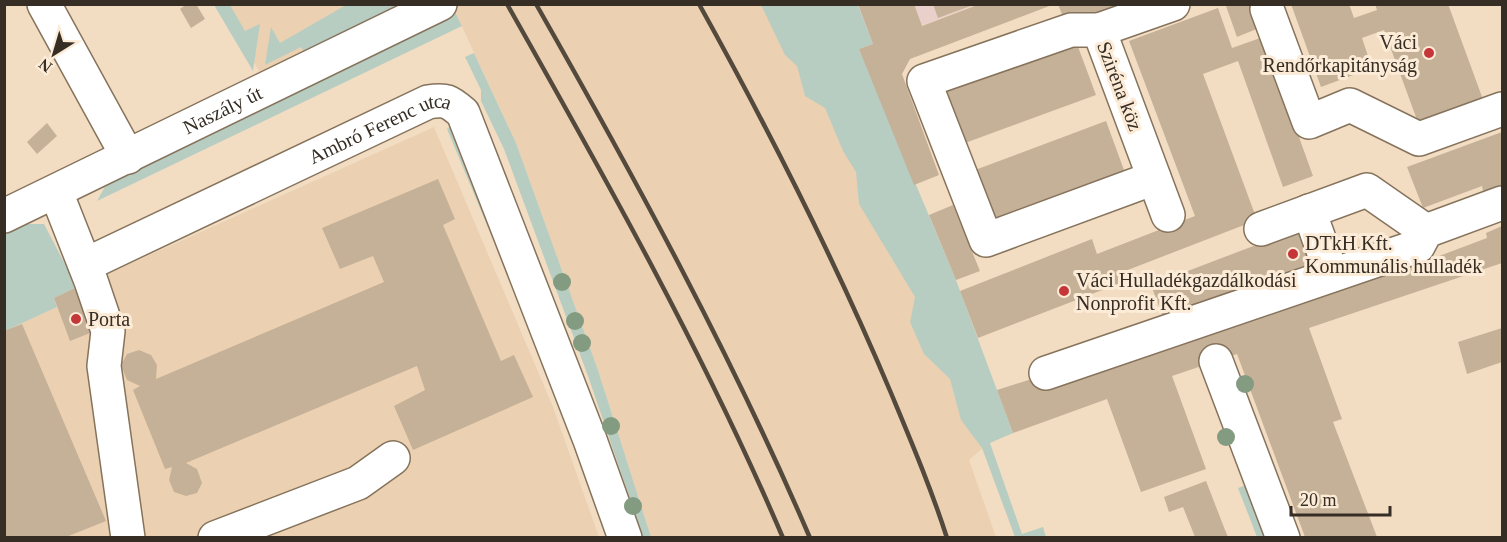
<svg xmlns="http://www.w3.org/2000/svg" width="1507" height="542" font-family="Georgia,serif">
	<rect width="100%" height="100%" fill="#f2ddc3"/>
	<!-- commercial -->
	<path fill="#ead0ca" d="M858 4 976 5 873 44Z"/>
	<!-- built -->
	<g fill="#ebd1b1">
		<path d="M220 5H402L265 81Z"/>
		<path d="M452 5H858L860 49 1013 433 990 442 969 460 996 537H651L598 370 516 143Z"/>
		<path d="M434 127 553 407 599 537 5 538V331L57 307 54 298Z"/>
	</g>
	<!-- green -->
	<g fill="#b8cdc2">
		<path d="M214 5H230L245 31 260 24 253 71Z"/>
		<path d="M346 5H398L304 52 301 47 265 65 271 27 280 43Z"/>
		<path d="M761 5H858L873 44 859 49 956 280 1013 433 990 443 1022 534 1043 527 1046 537H1015L982 448 961 420 950 379 924 354 910 322 915 297 859 204 856 172 843 151 825 108 805 96 797 66 785 55Z"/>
		<path d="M455 12 462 26 97 201 107 183Z"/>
		<path d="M474 53 516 143 598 370 651 537H643L588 376 504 149 481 101V90L465 57Z"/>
		<path d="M455 122 547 369 447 129Z"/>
		<path d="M22 224H44L77 287 54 298 57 307 5 331V233Z"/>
		<path d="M1249 484 1270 537H1257L1238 488Z"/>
	</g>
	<!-- building -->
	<g fill="#c5b098">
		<path d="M187 4H196L205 19 191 28 180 9Z"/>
		<path d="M858 4H914L922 26 980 4 1052 5 910 59 902 74 939 175 914 185 859 49 873 44Z"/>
		<path d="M933 4H973V5L938 18Z"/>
		<path d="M1058 4H1119L1066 25Z"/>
		<path d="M1291 4H1349L1354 18 1377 10 1375 4H1448L1485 105 1420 128 1384 30 1362 38 1372 68 1321 87Z"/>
		<path d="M1229 5H1250L1259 28 1237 37 1226 6Z"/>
		<path d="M1218 8 1232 48 1263 37 1313 176 1283 187 1238 61 1203 74 1257 220 1120 273 1123 282 978 338 960 291 1092 239 1097 254 1195 216 1129 41Z"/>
		<path d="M1074 36 1096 95 965 143 943 83Z"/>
		<path d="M1106 121 1128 181 997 230 975 170Z"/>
		<path d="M47 123 57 136 37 154 27 142Z"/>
		<path d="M1502 132V185L1483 191 1482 186 1423 208 1407 167Z"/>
		<path d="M438 179 455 219 443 225 501 361 514 355 533 397 413 450 394 406 425 390 417 366 186 463 197 469 202 483 197 493 186 496 174 492 169 480 172 467 165 469 133 390 140 386 127 380 121 365 127 354 139 350 151 355 157 365 156 379 384 282 373 256 340 269 322 228Z"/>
		<path d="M953 205 980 271 956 280 929 215Z"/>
		<path d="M1502 226V263L1309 328 1342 419 1333 422 1377 537H1305L1237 354 1172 376 1206 469 1141 492 1107 399 1013 433 997 390 1416 257 1418 264 1487 238 1486 233Z"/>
		<path d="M1298 229 1315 273 1165 322 1151 285Z"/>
		<path d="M77 287 95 331 70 341 54 298Z"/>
		<path d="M22 324 106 521 66 537H4V331Z"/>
		<path d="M1502 328V362L1467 374 1458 342Z"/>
		<path d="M1206 481 1225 530 1228 537H1195L1183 507 1169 512 1164 497Z"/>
	</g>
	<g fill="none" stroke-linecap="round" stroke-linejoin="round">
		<!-- minor casing -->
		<g stroke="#86735c" stroke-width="36">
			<g id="minor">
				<path d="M44 4 128 157"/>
				<path d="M1267 9 1309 122 1350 105 1419 139 1502 109"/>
				<path d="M1099 30H1071L924 81 986 240 1154 178"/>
				<path d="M56 192 91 281 108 331 104 366 128 538"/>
				<path d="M1309 211 1332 275"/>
				<path d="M1168 215 1099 30 1173 4"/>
				<path id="s1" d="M4 216 440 4"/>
				<path d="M1261 229 1367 190 1426 231"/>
				<path id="s2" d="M85 265 428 102C446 99 449 101 463 113L590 440 625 538"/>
				<path d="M1216 361 1283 538"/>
				<path d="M1046 373 1418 246 1426 231 1502 203"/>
				<path d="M215 538 358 483 393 458"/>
			</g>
		</g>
		<!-- minor -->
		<use href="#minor" stroke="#fff" stroke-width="33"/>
		<!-- rail -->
		<g stroke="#54493d" stroke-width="4.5">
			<path d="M507 4C606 179 704 353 783 538"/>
			<path d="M536 4C635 178 731 354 810 538"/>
			<path d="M699 4C769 130 835 260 891 393 911 441 931 488 947 538"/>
		</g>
	</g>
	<!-- trees -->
	<g fill="#839b81">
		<circle cx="562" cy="282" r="9"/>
		<circle cx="575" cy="321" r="9"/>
		<circle cx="582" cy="343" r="9"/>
		<circle cx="1245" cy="384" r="9"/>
		<circle cx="611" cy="426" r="9"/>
		<circle cx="1226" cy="437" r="9"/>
		<circle cx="633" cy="506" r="9"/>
	</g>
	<!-- markers -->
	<g fill="#c53638" stroke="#fcebd6" stroke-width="2">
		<circle cx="1429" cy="53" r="6"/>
		<circle cx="1293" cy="254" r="6"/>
		<circle cx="1064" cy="291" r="6"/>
		<circle cx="76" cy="319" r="6"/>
	</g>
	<g text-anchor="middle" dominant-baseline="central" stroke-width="6" stroke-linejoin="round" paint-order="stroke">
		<!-- poi labels -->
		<g font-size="20" fill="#362d24" stroke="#fcebd6" text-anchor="start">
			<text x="1417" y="42" text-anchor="end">Váci<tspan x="1417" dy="23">Rendőrkapitányság</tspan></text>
			<text x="1305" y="243">DTkH Kft.<tspan x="1305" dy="23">Kommunális hulladék</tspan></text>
			<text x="1076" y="280">Váci Hulladékgazdálkodási<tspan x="1076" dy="23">Nonprofit Kft.</tspan></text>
			<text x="88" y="319">Porta</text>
		</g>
		<!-- street labels -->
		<g font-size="20" fill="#362d24" stroke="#fcebd6">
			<text transform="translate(1120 86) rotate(69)">Sziréna köz</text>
			<text stroke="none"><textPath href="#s1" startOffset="243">Naszály út</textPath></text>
			<text stroke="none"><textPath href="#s2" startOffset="326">Ambró Ferenc utca</textPath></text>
		</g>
	</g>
	<!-- border -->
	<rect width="1507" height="542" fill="none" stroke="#362d24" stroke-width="12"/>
	<!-- north arrow -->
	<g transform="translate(54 54) rotate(217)" stroke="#fcebd6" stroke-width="4.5" paint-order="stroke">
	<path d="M0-4.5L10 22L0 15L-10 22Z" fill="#362d24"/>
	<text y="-9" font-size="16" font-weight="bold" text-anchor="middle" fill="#362d24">N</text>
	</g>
	<!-- scale -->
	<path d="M1291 506v9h99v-9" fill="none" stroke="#362d24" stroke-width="3"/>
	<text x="1300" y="506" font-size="18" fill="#362d24" stroke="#fcebd6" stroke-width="4.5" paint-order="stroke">20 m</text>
</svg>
